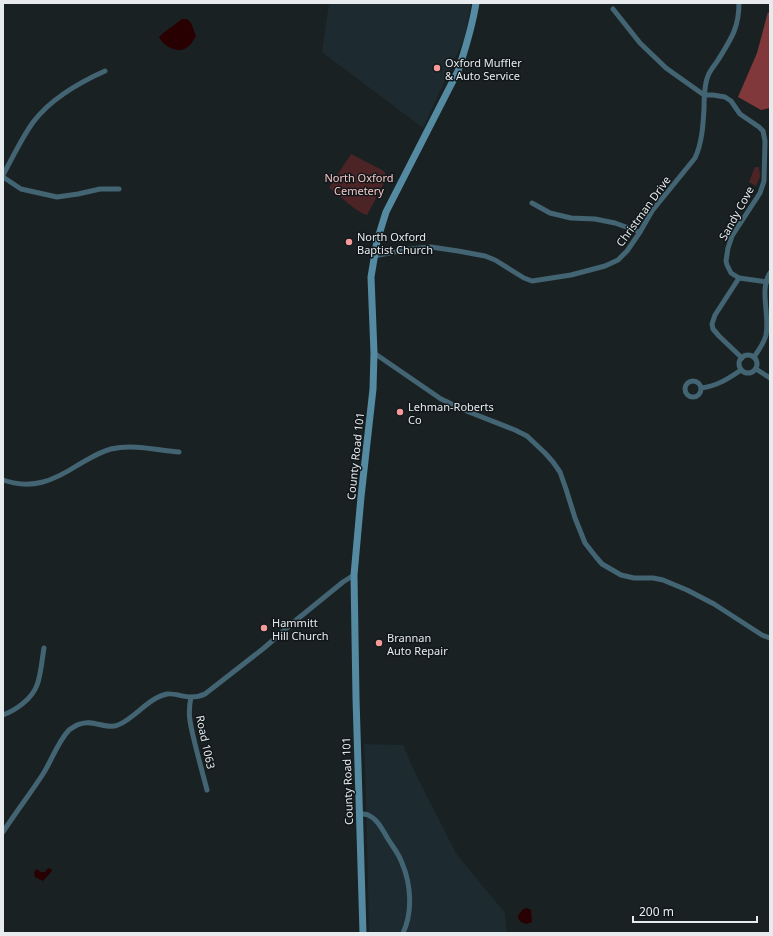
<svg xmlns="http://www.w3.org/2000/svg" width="773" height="936" font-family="'Noto Sans',sans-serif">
	<rect width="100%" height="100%" fill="#1a2123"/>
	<!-- built -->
	<g fill="#1d2a30">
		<path d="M329 3H471L465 37 423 128 322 52Z"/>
		<path d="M364 744 403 745 416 775 457 855 505 913 507 933H369L366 796Z"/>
	</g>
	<!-- green -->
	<g fill="#4d2425">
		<path d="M351 154 382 170C386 173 386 174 386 179L367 215C352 210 342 196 329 188Z"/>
		<path d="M755 167H759L760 177 756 186 749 182Z"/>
	</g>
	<!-- forest -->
	<path fill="#80383a" d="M768 12 770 15V108L761 110 738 97 757 53Z"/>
	<!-- water -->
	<g fill="#290002">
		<path d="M182 19H187L191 23 196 36C194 40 190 46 186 48 178 54 163 46 159 37L162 34Z"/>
		<path d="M48 868 51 869 52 871 43 881 35 877 34 873 36 869 41 872H45Z"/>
		<path d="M527 908 531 910 532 922 526 924C522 922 518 921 518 916L523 909Z"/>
	</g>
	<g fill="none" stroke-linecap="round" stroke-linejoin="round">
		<!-- street -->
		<g stroke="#436472" stroke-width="5">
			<path d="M613 9 640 43 666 68 704 95H713L725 97 731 101 740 114 759 127 763 131 765 141 764 181 760 193 732 236 728 248 726 261 727 265 731 273 739 278 767 282"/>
			<path d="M3 175C13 157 22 137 34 121 52 98 78 83 105 71"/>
			<path d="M3 177 21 189 57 197 78 194 100 189H119"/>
			<path d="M532 203 550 213 571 218 595 219 615 223 640 232"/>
			<path d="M374 256 410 249 431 247 458 251 485 256 495 260 524 278 532 281 571 275 605 266 618 260 627 251 640 232 652 211 695 158C702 143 703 126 704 109 704 100 704 85 708 76 710 70 715 65 718 60 731 39 739 28 739 3"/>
			<path d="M739 278 715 315 712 324 713 329 719 336 742 358"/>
			<path d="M374 353 441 399 469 412 515 430 527 436 545 453 553 462 560 472 566 489 575 518 585 543 596 557 602 564 621 575 634 578H653L663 580 687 590 714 604 762 635 770 638"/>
			<circle cx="748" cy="364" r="9"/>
			<path d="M754 357C759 350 764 343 766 335 770 316 759 289 770 273"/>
			<path d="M756 369 770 378"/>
			<circle cx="693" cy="389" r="8"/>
			<path d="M701 388C717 386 728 379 741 370"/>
			<path d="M3 480C32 490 53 481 78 465 89 459 99 452 111 449 133 444 157 450 179 452"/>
			<path d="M191 697C187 716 191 726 195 744 199 760 203 775 207 790"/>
			<path d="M3 715C16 710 32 699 37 685 41 675 42 659 44 648"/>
			<path d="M359 813C362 814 366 814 368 815 378 819 383 831 388 839 393 847 399 854 402 863 411 884 413 912 403 933"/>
			<path d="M3 832C16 812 30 794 43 774 52 760 57 743 69 730 72 728 76 725 80 724 93 719 106 730 118 725 134 719 148 698 167 694 174 693 183 697 191 697 196 697 201 696 205 694L264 648 295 621 343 582 354 575"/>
		</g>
		<!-- secondary -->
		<path stroke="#548ba2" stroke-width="7" d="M363 933 356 698 354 575 361 497 373 389 374 353 371 277 377 241 386 212 458 71C466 47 472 28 476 3"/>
	</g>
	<!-- markers -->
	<g fill="#f59b9a" stroke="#11171a" stroke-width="1.5">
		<circle cx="437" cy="68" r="4"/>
		<circle cx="349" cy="242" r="4"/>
		<circle cx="400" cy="412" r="4"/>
		<circle cx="264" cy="628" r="4"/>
		<circle cx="379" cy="643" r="4"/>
	</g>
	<g text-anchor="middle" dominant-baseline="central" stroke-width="3" stroke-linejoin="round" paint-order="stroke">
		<!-- poi labels -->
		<g font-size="11" fill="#e7ebed" stroke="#11171a" text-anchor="start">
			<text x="445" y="62">Oxford Muffler<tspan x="445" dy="13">&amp; Auto Service</tspan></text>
			<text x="357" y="236">North Oxford<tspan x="357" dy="13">Baptist Church</tspan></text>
			<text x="408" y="406">Lehman-Roberts<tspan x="408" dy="13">Co</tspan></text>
			<text x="272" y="622">Hammitt<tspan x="272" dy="13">Hill Church</tspan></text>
			<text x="387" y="637">Brannan<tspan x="387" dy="13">Auto Repair</tspan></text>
		</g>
		<!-- park labels -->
		<g font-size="11" fill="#f4c6c5" stroke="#11171a">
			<text x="359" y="177">North Oxford<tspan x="359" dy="13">Cemetery</tspan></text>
		</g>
		<!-- street labels -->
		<g font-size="11" fill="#e7ebed" stroke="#11171a">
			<text transform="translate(643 211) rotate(-54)">Christman Drive</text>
			<text transform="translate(736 213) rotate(-61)">Sandy Cove</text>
			<text transform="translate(355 456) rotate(-84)">County Road 101</text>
			<text transform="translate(206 742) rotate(78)">Road 1063</text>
			<text transform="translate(347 781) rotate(-92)">County Road 101</text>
		</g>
	</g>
	<!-- border -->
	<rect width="773" height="936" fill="none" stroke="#e7ebed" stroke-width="8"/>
	<!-- scale -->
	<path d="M633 916v6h124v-6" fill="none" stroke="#e7ebed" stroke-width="2"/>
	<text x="639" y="916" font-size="12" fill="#e7ebed" stroke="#11171a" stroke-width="3" paint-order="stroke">200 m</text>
</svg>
